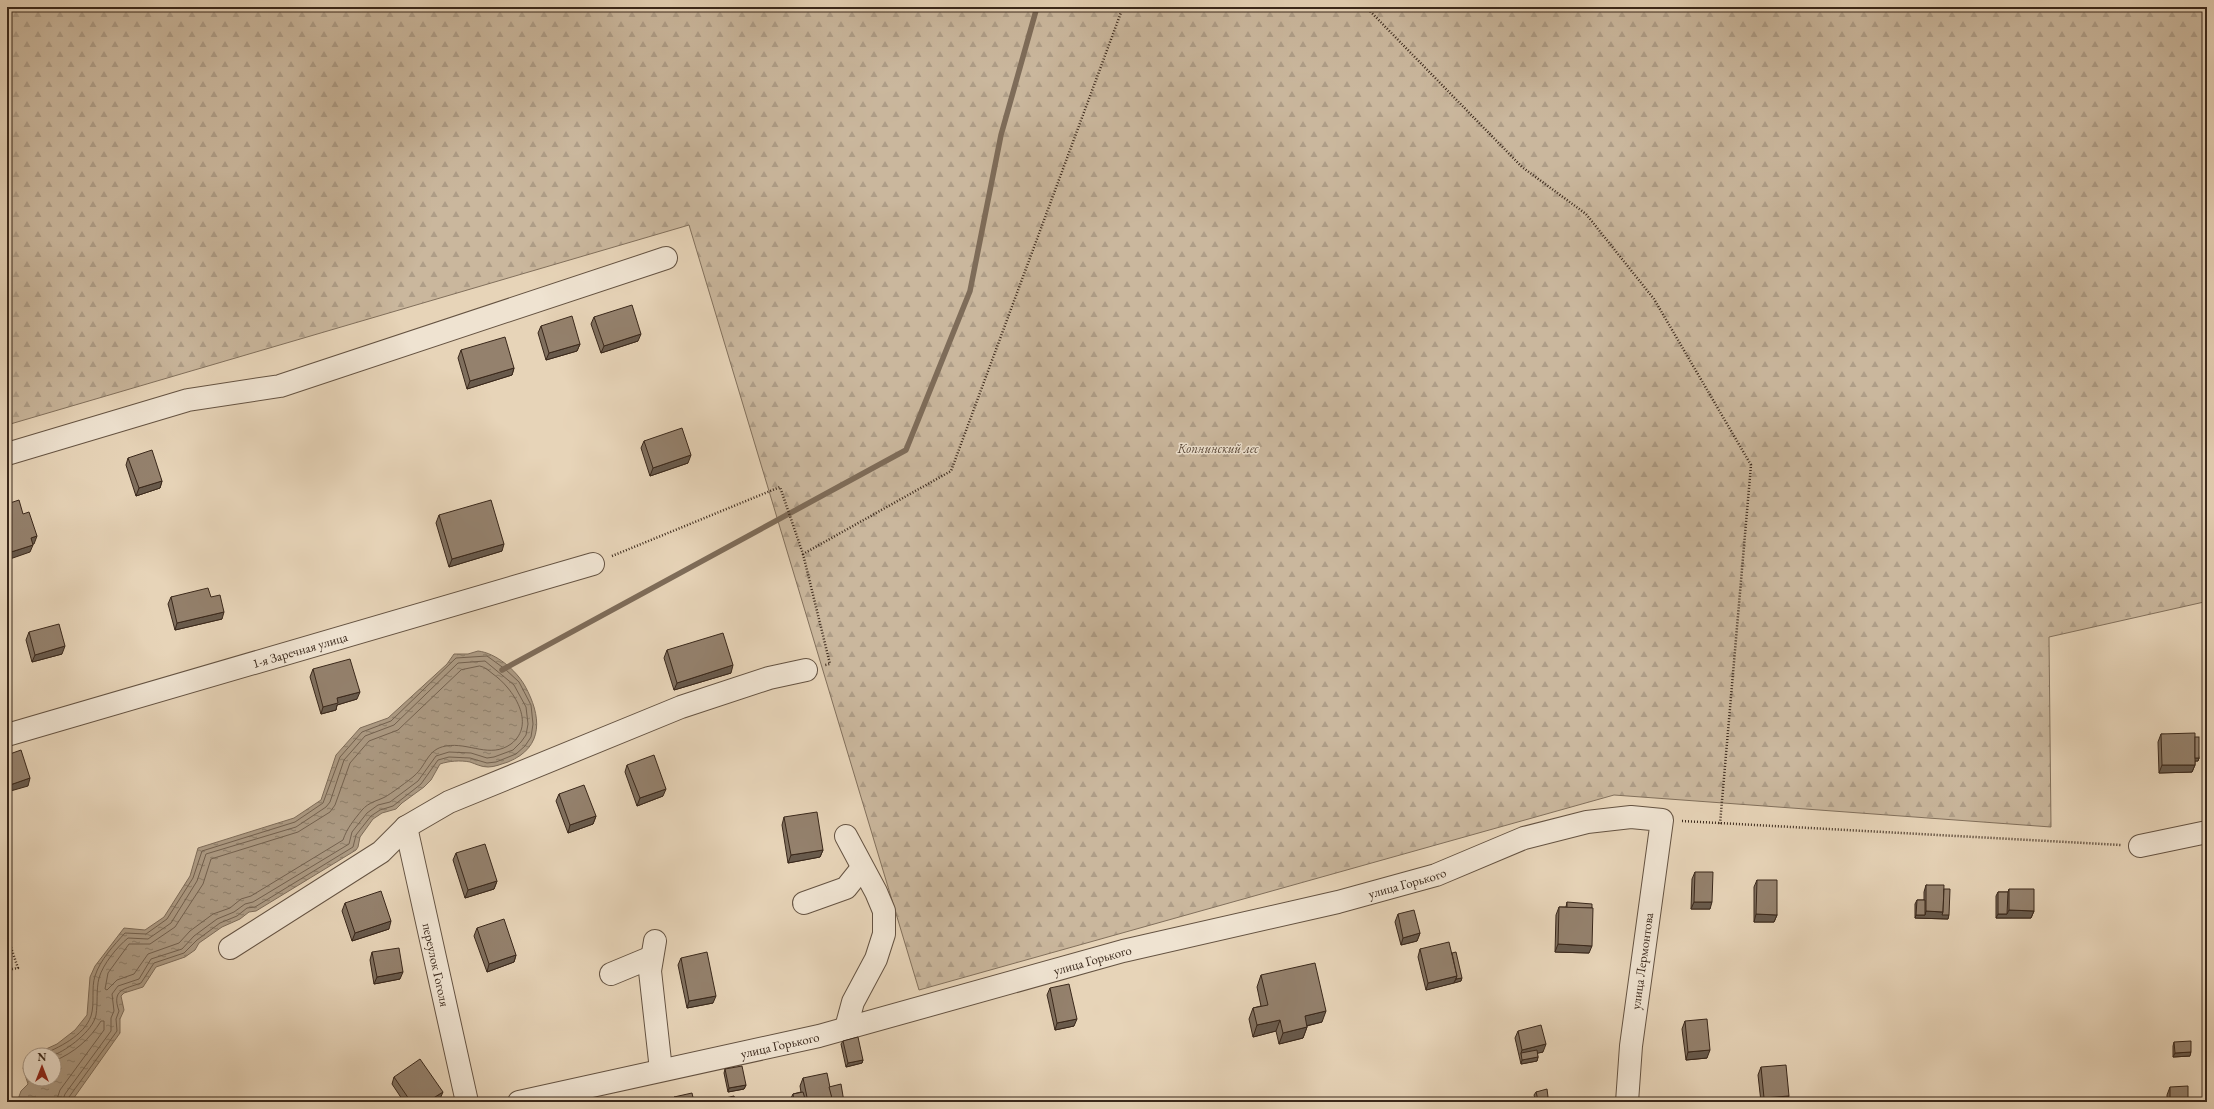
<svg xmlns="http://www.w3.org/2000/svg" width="2214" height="1109" font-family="'EB Garamond',serif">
	<defs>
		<pattern id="forest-firs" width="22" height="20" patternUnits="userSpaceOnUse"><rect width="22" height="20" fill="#cab79d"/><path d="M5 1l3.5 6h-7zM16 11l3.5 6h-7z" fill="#ae9d87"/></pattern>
		<pattern id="water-ripples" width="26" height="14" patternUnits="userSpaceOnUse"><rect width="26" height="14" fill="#ac9a83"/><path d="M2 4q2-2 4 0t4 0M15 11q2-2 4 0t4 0" fill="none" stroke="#8d7e6a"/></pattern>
	</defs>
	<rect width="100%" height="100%" fill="#e7d4b8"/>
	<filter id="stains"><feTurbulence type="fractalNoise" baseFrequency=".005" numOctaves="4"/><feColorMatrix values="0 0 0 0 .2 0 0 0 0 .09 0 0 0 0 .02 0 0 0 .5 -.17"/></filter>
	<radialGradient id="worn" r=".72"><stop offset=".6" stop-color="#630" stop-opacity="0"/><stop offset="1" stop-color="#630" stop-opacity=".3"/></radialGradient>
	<!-- forest -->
	<path fill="url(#forest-firs)" stroke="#82705c" d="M7 7H2207V585L2204 602 2049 637 2051 827 1614 795 919 990 689 225 7 425Z"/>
	<!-- water -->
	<path fill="url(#water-ripples)" stroke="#7e6c59" d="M478 651C496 653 516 670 525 686 541 715 545 747 508 762 501 764 495 767 488 767 481 767 476 764 470 762 460 760 449 761 440 764L431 780 424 787 402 803 396 809 382 813 373 819 360 837 358 847 356 850 256 911 249 912 240 919 222 927 199 943 195 950 185 957 156 967 143 987 124 993 121 996 124 1010 120 1019V1033L71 1102H17L21 1091 28 1084 23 1068 30 1057V1079H54V1055H33L57 1044 75 1030 87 1015 90 977 95 966 124 928 145 930 164 917 190 876 198 848 294 818 321 800 336 755 360 728 388 718 447 664 454 654H468Z"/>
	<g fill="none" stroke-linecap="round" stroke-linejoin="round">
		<!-- shore -->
		<g stroke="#73614f" stroke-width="1">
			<path d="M480 666C485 667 489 671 493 674 513 688 537 724 511 744 490 759 469 742 446 746 427 749 427 765 414 776 411 779 389 795 385 797 377 801 369 802 362 810 354 820 347 828 343 840L251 896 241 899 230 908 213 914 190 931 179 943 148 954 134 974 117 980 107 990 105 989 108 973 129 944H150L175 927 203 884 211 859 298 832 330 812 335 805 350 763 369 741 398 730 461 670Z"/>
			<path d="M41 1055C58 1048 84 1036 91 1016 95 1003 91 988 95 976 100 960 114 945 125 933L146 934 167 919 193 878 202 851 295 822 323 803 340 757 362 732 391 721 456 658 487 656 505 669 519 682 531 705 533 724 531 737 525 746 516 754 496 762 487 763 470 758 449 757 438 760 421 784 393 806 380 810 371 816 356 835 353 847 255 907 247 908 237 916 220 923 197 940 184 953 154 963 141 983C125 989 111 989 119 1011L116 1019 117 1031 69 1097 67 1102"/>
			<path d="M54 1055C67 1050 93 1031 96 1015 98 1003 96 990 99 978 103 964 117 947 128 938L148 939 171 923 197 881 206 854 296 827 326 807 330 802 344 760 365 736 394 725 458 663 485 661 514 685 526 707 528 724 526 735 521 742 513 750 494 757 487 758 471 753 449 752 436 756 418 781 390 802 378 805 367 813 352 832 349 844 253 902 245 904 234 912 217 919 194 936 182 949 151 959 139 979 118 986 112 994 114 1011 111 1018V1031L65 1094 62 1102"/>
			<path d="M54 1061C74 1053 90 1039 101 1021H104V1030L60 1090 56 1102"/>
		</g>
		<!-- stream -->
		<path stroke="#7e6c59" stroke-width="5.5" d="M502 670 906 450 970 291 1001 135 1037 7"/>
		<!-- minor casing -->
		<g stroke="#655342" stroke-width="24">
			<g id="minor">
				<path d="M7 454 188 400 280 386 666 258"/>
				<path id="s1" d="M7 735 593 564"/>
				<path id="s2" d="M406 827 467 1102"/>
				<path d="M846 836 876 892 884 911V934L876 959 853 1002 846 1028"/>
				<path d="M2140 846 2207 832"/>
				<path d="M804 903 846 888 862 868"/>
				<path d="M655 941 650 971 661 1070"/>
				<path d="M230 948 381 852 406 827 449 802 681 707 769 678 806 670"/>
				<path d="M611 974 652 957"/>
				<path id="s3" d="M519 1102 819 1036 1123 951 1338 902 1436 875 1524 838 1587 822 1631 817 1662 820 1631 1046 1627 1102"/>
			</g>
		</g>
		<!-- path -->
		<g stroke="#3a281b" stroke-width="2.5" stroke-dasharray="1 2" stroke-linecap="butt">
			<path d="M1366 7 1522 167 1586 214 1654 299 1751 465 1720 824"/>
			<path d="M803 554 830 664 825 665"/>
			<path d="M612 556 780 487 803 554 951 471 1123 7"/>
			<path d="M1682 821 2121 845"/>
			<path d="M7 936 18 968 7 970"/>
		</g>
		<!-- minor -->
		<use href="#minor" stroke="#efe3d1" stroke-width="22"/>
	</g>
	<!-- wall -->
	<g fill="#7f6f5e" stroke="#3a281b">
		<path d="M594 317 638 341 601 353 591 324Z"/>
		<path d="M541 326 580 344 577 351 546 360 538 333Z"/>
		<path d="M461 350 514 368 512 375 467 389 458 358Z"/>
		<path d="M644 441 688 463 650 476 641 448Z"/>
		<path d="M128 458 162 481 160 488 136 496 126 465Z"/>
		<path d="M439 515 502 551 449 567 436 523Z"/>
		<path d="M171 597H211L222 619 175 630 168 604Z"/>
		<path d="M29 632 62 654 32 662 26 640Z"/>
		<path d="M667 650 731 673 674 690 664 658Z"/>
		<path d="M313 669 357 699 337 705 336 710 321 714 310 677Z"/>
		<path d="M2161 734 2195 737 2199 758 2198 761H2195V765L2192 772 2159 773 2158 742Z"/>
		<path d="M627 765 663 796 637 806 625 772Z"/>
		<path d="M559 794 596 816 593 824 568 833 556 801Z"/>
		<path d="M784 817 823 850 820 857 788 863 782 825Z"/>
		<path d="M456 853 497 881 494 889 465 898 453 860Z"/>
		<path d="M1695 872 1710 909H1691L1692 879Z"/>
		<path d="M1757 880 1777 915 1774 922H1754V887Z"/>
		<path d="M1926 885 1944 889 1948 919 1915 918V904L1917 900H1924V892Z"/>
		<path d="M2009 889 2034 911 2031 918H1996V896L1998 892H2008Z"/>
		<path d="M1567 902 1589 953 1555 952 1556 915 1559 907H1566Z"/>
		<path d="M345 903 389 929 352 941 342 911Z"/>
		<path d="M1398 914 1420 933 1417 941 1401 945 1395 922Z"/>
		<path d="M477 928 516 955 514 962 487 972 474 936Z"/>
		<path d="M1420 949 1452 953 1461 981 1426 990 1418 957Z"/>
		<path d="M372 952 400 979 374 984 370 960Z"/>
		<path d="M681 958 713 1003 687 1008 678 965Z"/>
		<path d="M1261 975 1322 1022 1307 1026V1027L1303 1038 1279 1044 1276 1031 1253 1037 1249 1019 1253 1008 1261 1006 1257 987Z"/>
		<path d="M1050 988 1074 1026 1055 1030 1047 995Z"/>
		<path d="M1685 1021 1707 1058 1686 1060 1682 1029Z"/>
		<path d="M1518 1031 1543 1052 1537 1053 1538 1057 1537 1061 1521 1064 1515 1038Z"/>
		<path d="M843 1041 863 1060 862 1063 846 1067 841 1044Z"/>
		<path d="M2174 1042 2190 1056 2173 1057V1046Z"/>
		<path d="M1761 1067 1787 1102H1761L1758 1075Z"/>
		<path d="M725 1069 746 1085 744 1089 728 1092 724 1073Z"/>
		<path d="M394 1077 440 1099 436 1102H404L392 1084Z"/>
		<path d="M803 1078 829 1087 844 1102H792L791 1098 793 1094 801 1092 800 1086Z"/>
		<path d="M2170 1087 2188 1102H2167V1095Z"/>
		<path d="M1536 1092 1548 1097 1547 1101 1542 1102H1536L1534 1095Z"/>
		<path d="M674 1097 694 1102H672Z"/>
	</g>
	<!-- shaded-wall -->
	<g fill="#685a4c" stroke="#3a281b">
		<path d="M641 334 638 341 601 353 604 346Z"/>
		<path d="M580 344 577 351 546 360 549 353Z"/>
		<path d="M514 368 512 375 467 389 470 381Z"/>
		<path d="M691 455 688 463 650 476 653 468Z"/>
		<path d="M162 481 160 488 136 496 139 488Z"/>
		<path d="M37 536 34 544 28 546 31 538Z"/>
		<path d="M504 544 502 551 449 567 452 559Z"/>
		<path d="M33 545 30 552 7 560 8 553Z"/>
		<path d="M224 612 222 619 175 630 177 623Z"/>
		<path d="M65 646 62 654 32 662 35 655Z"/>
		<path d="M733 665 731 673 674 690 677 683Z"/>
		<path d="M360 692 357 699 337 705 336 710 321 714 323 707 337 698Z"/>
		<path d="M2194 758H2199L2198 761H2192Z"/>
		<path d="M2162 765H2195L2192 772 2159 773Z"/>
		<path d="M30 778 28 786 7 792V786Z"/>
		<path d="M666 789 663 796 637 806 640 798Z"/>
		<path d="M596 816 593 824 568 833 570 825Z"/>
		<path d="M823 850 820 857 788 863 791 855Z"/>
		<path d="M497 881 494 889 465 898 468 890Z"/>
		<path d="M1694 902H1712L1710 909H1691Z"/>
		<path d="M2009 910 2034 911 2031 918H1996L1998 914H2007Z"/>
		<path d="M1926 911 1943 912 1949 915 1948 919 1915 918 1916 915H1925Z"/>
		<path d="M1756 914 1777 915 1774 922H1754Z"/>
		<path d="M391 921 389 929 352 941 355 933Z"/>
		<path d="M1420 933 1417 941 1401 945 1403 938Z"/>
		<path d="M1558 944 1592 946 1589 953 1555 952Z"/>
		<path d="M516 955 514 962 487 972 489 964Z"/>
		<path d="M403 972 400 979 374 984 377 977Z"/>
		<path d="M1457 976 1454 983 1426 990 1428 983Z"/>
		<path d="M1462 978 1461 981 1454 983 1456 979Z"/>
		<path d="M716 996 713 1003 687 1008 689 1001Z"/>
		<path d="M1326 1011 1322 1022 1301 1027 1305 1016Z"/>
		<path d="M1077 1019 1074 1026 1055 1030 1057 1023Z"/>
		<path d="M1280 1020 1276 1031 1253 1037 1257 1025Z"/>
		<path d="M1307 1027 1303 1038 1279 1044 1283 1033Z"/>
		<path d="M1546 1044 1543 1052 1522 1057 1521 1053 1522 1050Z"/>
		<path d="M1710 1050 1707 1058 1686 1060 1688 1052Z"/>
		<path d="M2191 1052 2190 1056 2173 1057 2175 1053Z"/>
		<path d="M1538 1057 1537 1061 1521 1064 1522 1060Z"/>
		<path d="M863 1060 862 1063 846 1067 848 1063Z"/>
		<path d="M746 1085 744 1089 728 1092 729 1088Z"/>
		<path d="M443 1092 440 1099 436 1102H427Z"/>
		<path d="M1789 1096 1787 1102H1763L1764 1098Z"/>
		<path d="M1548 1097 1547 1101 1542 1102H1537L1538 1100Z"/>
	</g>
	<!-- building -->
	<g fill="#94816d" stroke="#3a281b">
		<path d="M632 305 641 334 604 346 594 317Z"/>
		<path d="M572 316 580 344 549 353 541 326Z"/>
		<path d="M505 337 514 368 470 381 461 350Z"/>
		<path d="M682 428 691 455 653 468 644 441Z"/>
		<path d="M152 450 162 481 139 488 128 458Z"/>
		<path d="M19 500 23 514 29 512 37 536 31 538 33 545 8 553 7 551V504Z"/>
		<path d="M491 500 504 544 452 559 439 515Z"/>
		<path d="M208 588 211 597 220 595 224 612 177 623 171 597Z"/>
		<path d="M59 624 65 646 35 655 29 632Z"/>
		<path d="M723 633 733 665 677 683 667 650Z"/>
		<path d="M350 659 360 692 337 698 338 703 323 707 313 669Z"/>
		<path d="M2195 733V765H2162L2161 734Z"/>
		<rect x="2195" y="737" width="4" height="21"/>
		<path d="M21 750 30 778 7 786V755Z"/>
		<path d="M654 755 666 789 640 798 627 765Z"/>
		<path d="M584 785 596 816 570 825 559 794Z"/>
		<path d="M817 812 823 850 791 855 784 817Z"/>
		<path d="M485 844 497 881 468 890 456 853Z"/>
		<path d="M1695 872H1713L1712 902H1694Z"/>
		<path d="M1757 880H1777V915L1756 914Z"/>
		<path d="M1926 885H1944L1943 912 1926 911Z"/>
		<path d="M1944 889H1950L1949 915H1942L1943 912Z"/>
		<path d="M2009 889H2034V911L2009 910Z"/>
		<path d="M381 891 391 921 355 933 345 903Z"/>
		<path d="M1998 892H2008L2007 914H1998Z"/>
		<path d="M1917 900H1925V915H1916Z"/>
		<path d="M1567 902 1592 904V908H1567Z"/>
		<path d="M1559 907 1593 908 1592 946 1558 944Z"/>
		<path d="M1414 910 1420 933 1403 938 1398 914Z"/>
		<path d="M504 919 516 955 489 964 477 928Z"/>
		<path d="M1449 942 1457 976 1428 983 1420 949Z"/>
		<path d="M399 948 403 972 377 977 372 952Z"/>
		<path d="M707 952 716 996 689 1001 681 958Z"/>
		<path d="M1456 952 1462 978 1456 979 1457 976 1452 953Z"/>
		<path d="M1315 963 1326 1011 1305 1016 1307 1027 1283 1033 1280 1020 1257 1025 1253 1008 1268 1005 1261 975Z"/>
		<path d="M1069 984 1077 1019 1057 1023 1050 988Z"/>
		<path d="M1707 1019 1710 1050 1688 1052 1685 1021Z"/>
		<path d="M1541 1025 1546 1044 1522 1050 1518 1031Z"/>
		<path d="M7 1037 9 1043H7Z"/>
		<path d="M858 1037 863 1060 848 1063 843 1041Z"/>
		<path d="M2191 1041V1052L2175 1053 2174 1042Z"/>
		<path d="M1537 1050 1538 1057 1522 1060 1521 1053Z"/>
		<path d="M420 1059 443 1092 427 1102H411L394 1077Z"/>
		<path d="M1786 1065 1789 1096 1764 1098 1761 1067Z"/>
		<path d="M742 1066 746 1085 729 1088 725 1069Z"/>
		<path d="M827 1073 833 1102H808L803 1078Z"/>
		<path d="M841 1084 844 1102H833L829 1087Z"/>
		<path d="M2188 1086V1102H2170V1087Z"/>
		<path d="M1547 1089 1548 1097 1538 1100 1536 1092Z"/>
		<path d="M803 1092 806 1102H794L793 1094Z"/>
		<path d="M692 1093 694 1102H675L674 1097Z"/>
		<path d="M734 1096 736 1102H709Z"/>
	</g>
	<g text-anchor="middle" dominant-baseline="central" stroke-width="3" stroke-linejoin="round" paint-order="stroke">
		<!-- park labels -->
		<g font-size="13" font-style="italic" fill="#574535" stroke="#efe3d1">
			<text x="1218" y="448">Копнинский лес</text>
		</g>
		<!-- street labels -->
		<g font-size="13" fill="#3a281b" stroke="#efe3d1">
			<text stroke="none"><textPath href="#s1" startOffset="305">1-я Заречная улица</textPath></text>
			<text stroke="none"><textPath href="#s3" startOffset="915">улица Горького</textPath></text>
			<text stroke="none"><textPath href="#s3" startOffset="591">улица Горького</textPath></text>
			<text transform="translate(1642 961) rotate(-82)">улица Лермонтова</text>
			<text stroke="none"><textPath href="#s2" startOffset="141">переулок Гоголя</textPath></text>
			<text stroke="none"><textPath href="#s3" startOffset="267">улица Горького</textPath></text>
		</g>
	</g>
	<!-- margin -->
	<rect width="2214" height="1109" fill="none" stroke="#e7d4b8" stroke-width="24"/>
	<rect x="8" y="8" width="2198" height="1093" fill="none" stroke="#3a281b" stroke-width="2"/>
	<rect x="12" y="12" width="2190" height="1085" fill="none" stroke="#3a281b"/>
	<!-- north arrow -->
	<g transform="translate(42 1067)"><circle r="19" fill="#efe3d1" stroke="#a79888"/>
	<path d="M0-3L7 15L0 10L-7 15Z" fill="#8f2418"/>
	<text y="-6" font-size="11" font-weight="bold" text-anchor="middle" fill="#3a281b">N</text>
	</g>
	<rect width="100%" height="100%" filter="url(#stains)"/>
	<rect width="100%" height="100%" fill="url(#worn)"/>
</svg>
